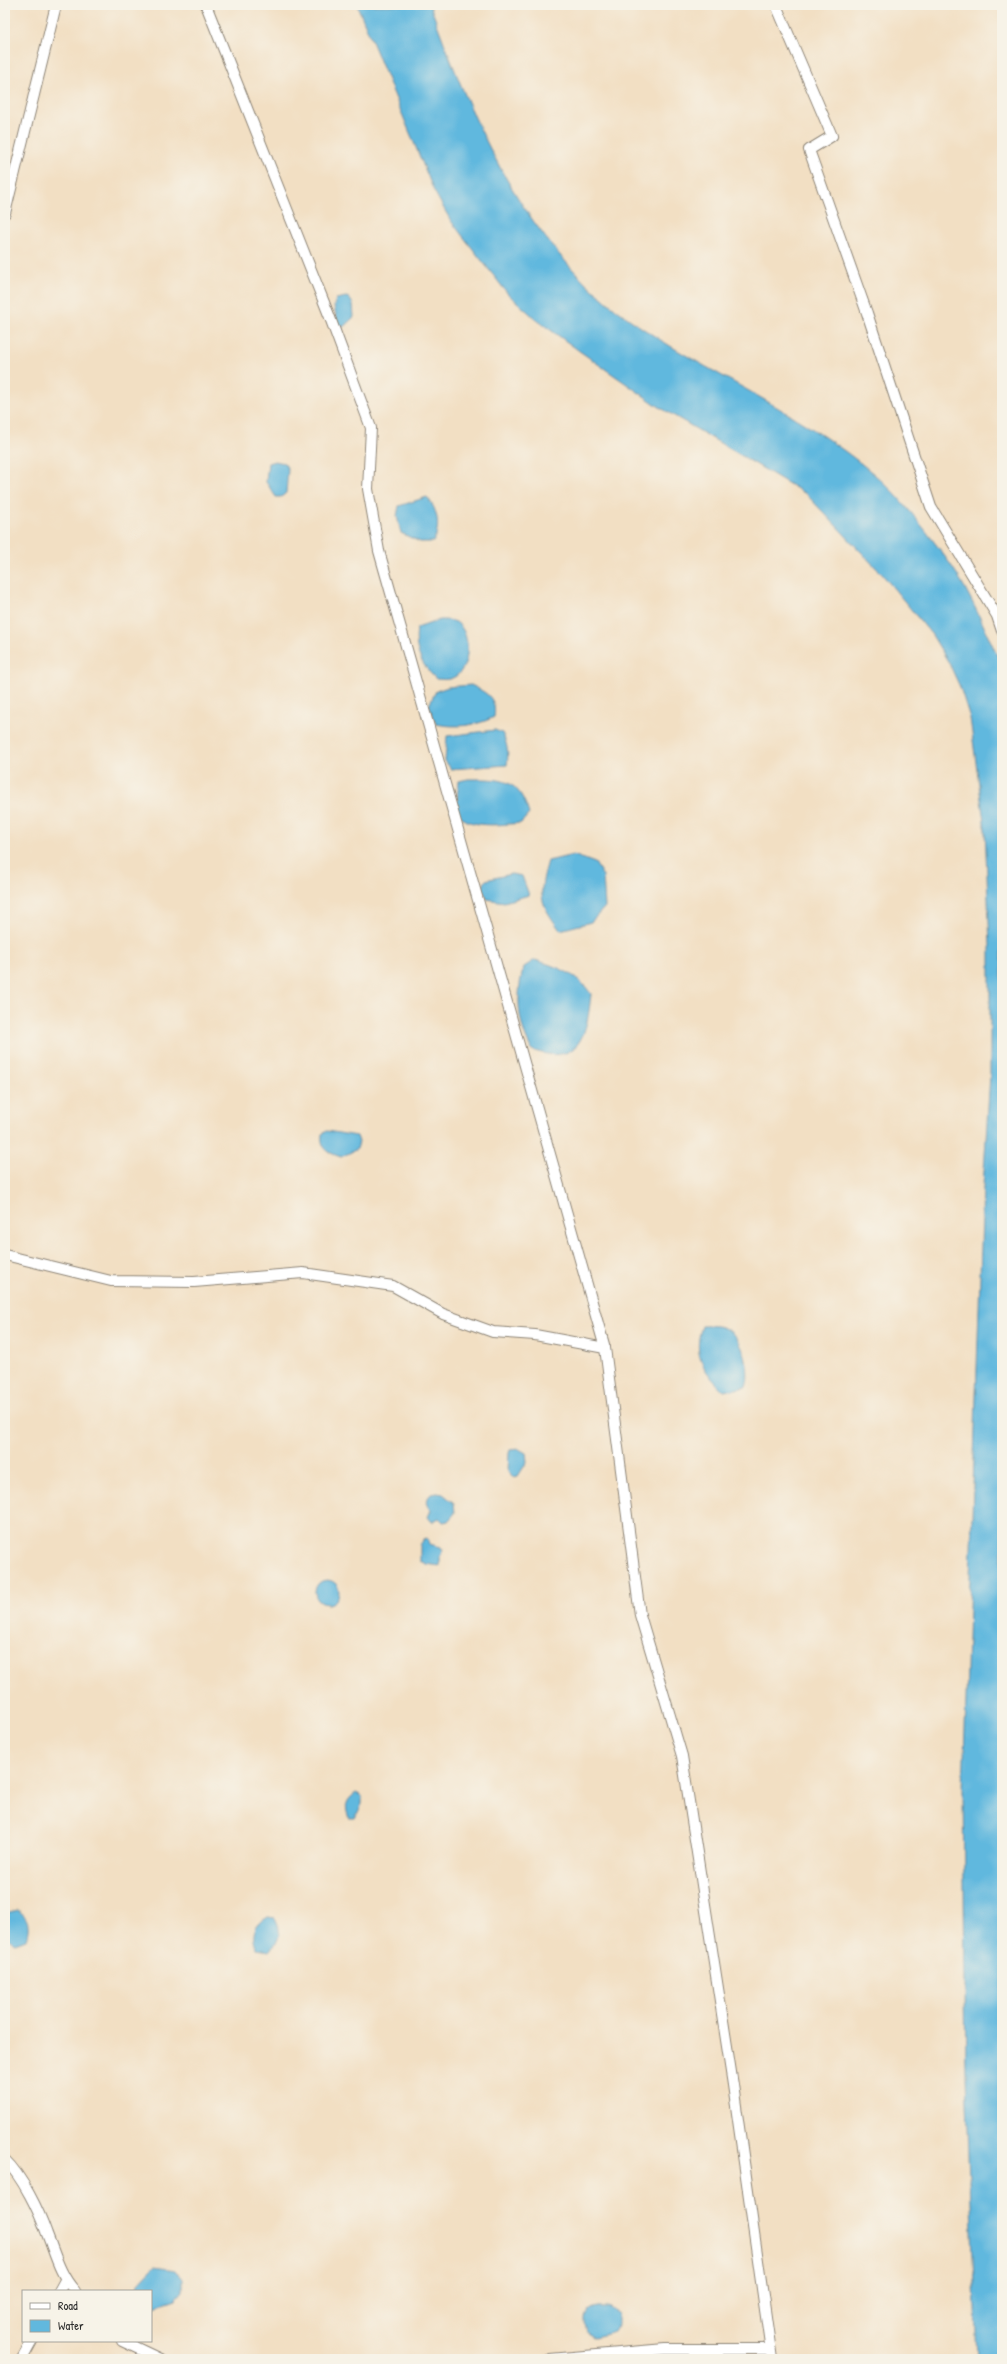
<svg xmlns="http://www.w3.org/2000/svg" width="1007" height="2364" font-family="'Patrick Hand',sans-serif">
	<rect width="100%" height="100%" fill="#f7f3e8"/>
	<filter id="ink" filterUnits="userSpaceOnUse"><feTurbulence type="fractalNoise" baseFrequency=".025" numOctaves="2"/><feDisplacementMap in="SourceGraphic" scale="8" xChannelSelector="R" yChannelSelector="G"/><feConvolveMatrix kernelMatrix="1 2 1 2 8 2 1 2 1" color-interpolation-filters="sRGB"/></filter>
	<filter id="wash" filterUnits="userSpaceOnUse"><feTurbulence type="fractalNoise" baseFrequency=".012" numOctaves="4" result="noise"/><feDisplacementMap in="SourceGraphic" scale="16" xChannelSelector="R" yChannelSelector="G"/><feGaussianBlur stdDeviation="0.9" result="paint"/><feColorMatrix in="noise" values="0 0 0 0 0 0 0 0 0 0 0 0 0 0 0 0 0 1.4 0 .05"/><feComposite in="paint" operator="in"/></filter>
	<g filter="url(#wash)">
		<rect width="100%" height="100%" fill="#f2dfc3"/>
		<!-- water -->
		<g fill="#61b8de" stroke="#467284">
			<path d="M357 5H430C467 106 507 206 586 283 636 332 703 364 763 399 805 423 862 459 895 494 915 516 934 541 951 565 972 596 986 632 1002 666V2359H977L966 2076 963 1789 983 1187 990 1075V946L985 829 970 718 960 687 949 663 932 635 882 574 806 494 661 408 578 350 537 320 508 294 451 221 434 191Z"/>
			<path d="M346 297 349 298 353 304 354 317 342 328 338 326 334 306 336 299Z"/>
			<path d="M275 461 284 463 288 469 286 493 281 497H276L266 482 268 463Z"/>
			<path d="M427 497C438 510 441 527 433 542H420L401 533 397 516 399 506Z"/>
			<path d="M440 620C445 620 452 620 456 622 473 633 471 675 449 679 445 680 440 679 436 679 420 663 414 650 417 628Z"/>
			<path d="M471 685C487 693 497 698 494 717 477 726 455 728 436 724L429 705 436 691 448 687Z"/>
			<path d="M495 730 502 733C507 743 509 753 507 765L451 769 445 761 447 736Z"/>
			<path d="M468 779C502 779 518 777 529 814L521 823C506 824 461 831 457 809 456 800 458 790 459 781Z"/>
			<path d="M573 855 595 863 603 876 605 907 591 922 560 930C539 902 538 895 548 861Z"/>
			<path d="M511 874 522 876 529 895 504 902 487 899 482 888 486 880Z"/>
			<path d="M535 960C558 967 578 974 591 994 587 1034 580 1067 532 1050 518 1025 515 995 524 967Z"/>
			<path d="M327 1131 357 1136 359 1142 357 1149 341 1157C329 1153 320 1149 322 1134Z"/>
			<path d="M702 1326C708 1326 716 1325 721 1327 742 1332 752 1369 746 1387L724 1391C704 1372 692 1355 702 1326Z"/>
			<path d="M519 1449 526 1453 527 1462 518 1476 512 1477 508 1471 509 1453 510 1450Z"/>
			<path d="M437 1493 443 1494 454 1503 455 1513 448 1521 443 1522 439 1518 432 1522 428 1517 431 1510C427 1504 425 1500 431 1494Z"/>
			<path d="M427 1538 429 1544 441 1547 443 1550 440 1556V1566L426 1564 420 1561V1545L424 1539Z"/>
			<circle cx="327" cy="1592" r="12"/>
			<path d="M356 1793 362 1796V1804L355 1818H349C344 1806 346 1800 356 1793Z"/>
			<path d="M18 1910C29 1918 30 1926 26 1939L15 1943 5 1937V1913Z"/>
			<path d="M268 1917 275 1918C282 1931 280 1940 270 1951L257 1949C250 1936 255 1922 268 1917Z"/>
			<path d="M154 2267 176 2270 183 2279V2291L176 2299 151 2307V2291H138L139 2283Z"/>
			<path d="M599 2307H608L618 2314V2325L614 2332 595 2337 587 2332C583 2319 584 2309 599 2307Z"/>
		</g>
	</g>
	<g filter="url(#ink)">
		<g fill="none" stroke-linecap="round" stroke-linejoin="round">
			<!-- minor casing -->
			<g stroke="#8e8577" stroke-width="12">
				<g id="minor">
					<path d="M206 5 329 315 371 428 368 489 379 551 605 1348 640 1615 682 1756 733 2085 772 2359"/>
					<path d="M776 5 832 136 809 150 867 313 931 507 997 616 1002 631"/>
					<path d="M5 213 56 5"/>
					<path d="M5 1255 111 1281 194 1282 303 1273 393 1286 443 1314 493 1332 535 1335 605 1348"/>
					<path d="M5 2160C22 2176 39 2211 47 2234 55 2254 60 2275 75 2291"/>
					<path d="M59 2291 65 2280"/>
					<path d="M122 2341 160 2359"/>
					<path d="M22 2359 32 2341"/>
					<path d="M550 2359 665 2349H770"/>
				</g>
			</g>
			<!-- minor -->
			<use href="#minor" stroke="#fff" stroke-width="10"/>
		</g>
	</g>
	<!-- margin -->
	<rect width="1007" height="2364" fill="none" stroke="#f7f3e8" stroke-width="20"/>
	<!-- legend -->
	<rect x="22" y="2290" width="130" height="52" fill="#f7f3e8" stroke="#a5a39c"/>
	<rect x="30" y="2303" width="20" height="6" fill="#ffffff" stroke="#a5a39c"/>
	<text x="58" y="2310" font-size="12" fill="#2b2b2b">Road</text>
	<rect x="30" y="2320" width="20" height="12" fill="#61b8de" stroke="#a5a39c"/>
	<text x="58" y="2330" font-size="12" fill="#2b2b2b">Water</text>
</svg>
